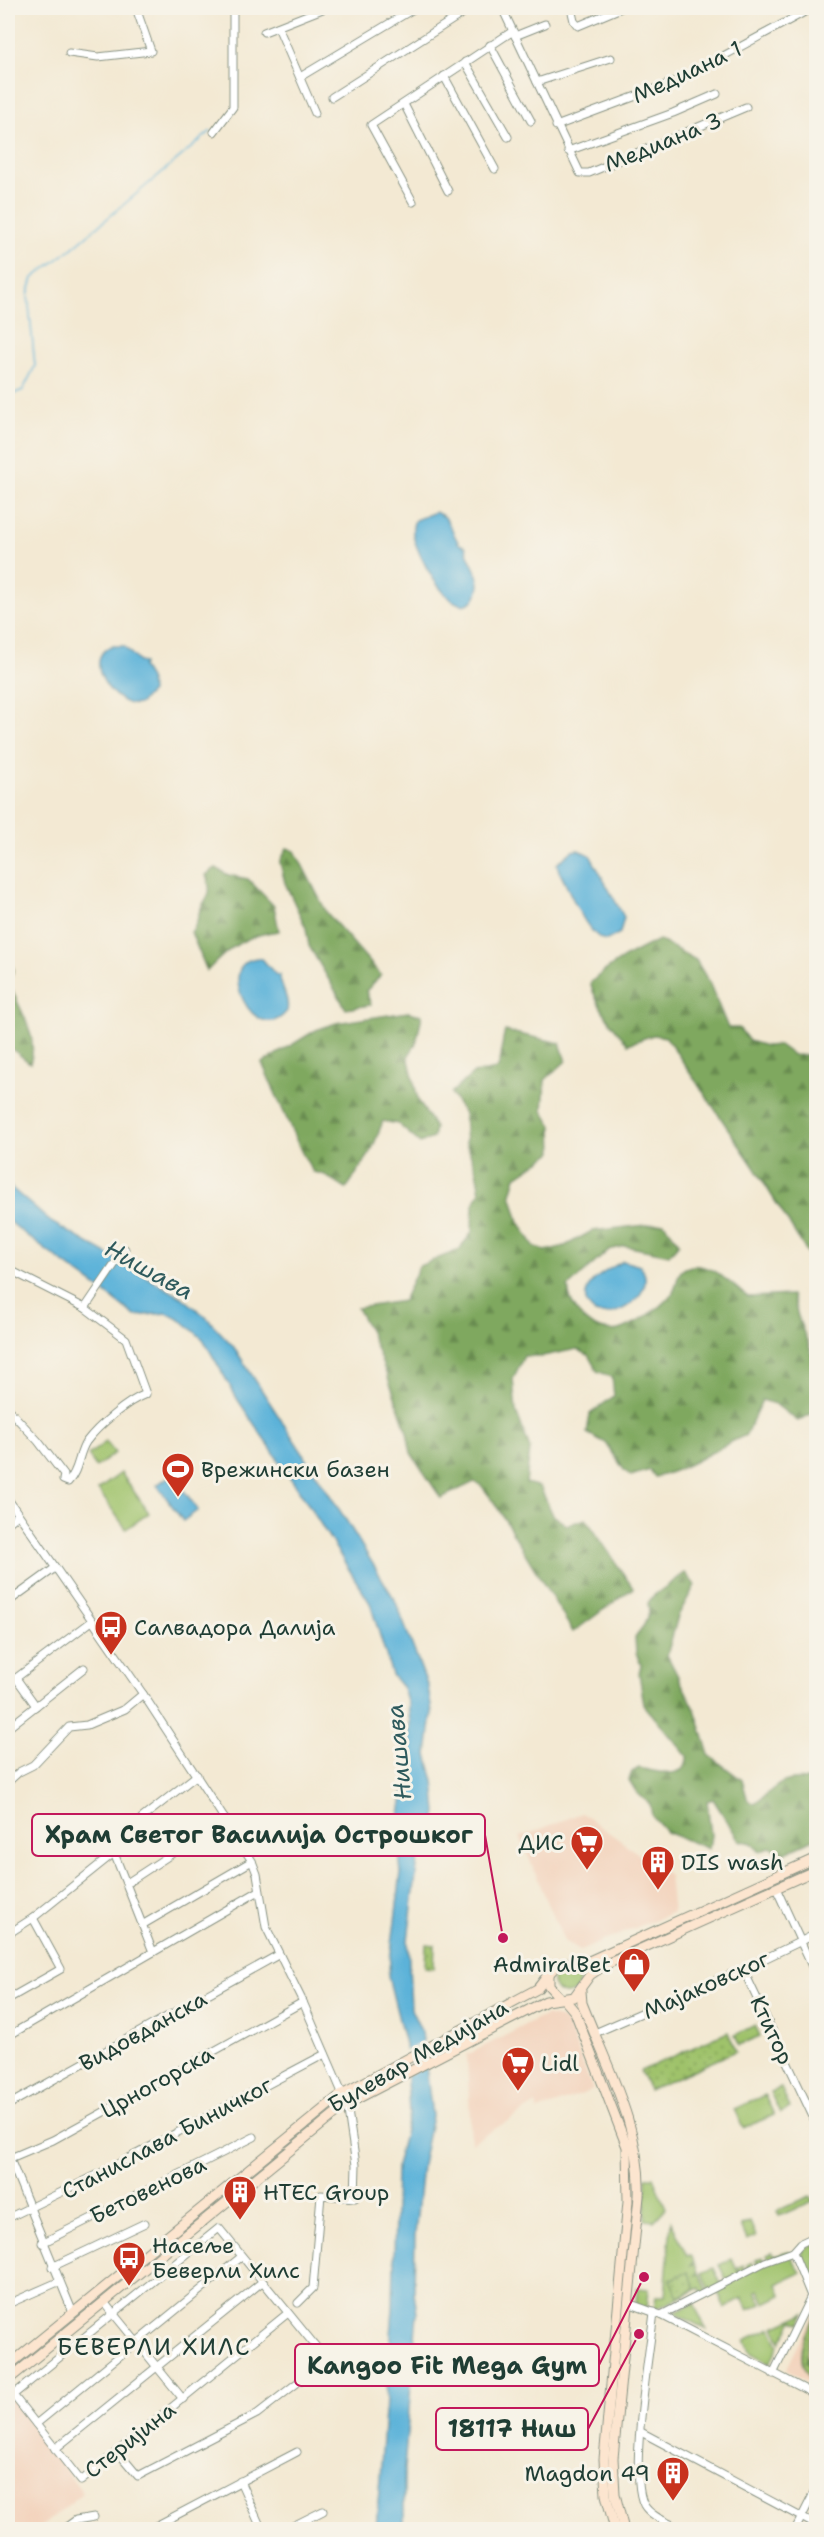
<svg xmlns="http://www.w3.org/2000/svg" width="824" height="2537" font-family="'Shantell Sans',sans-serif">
	<defs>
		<pattern id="forest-firs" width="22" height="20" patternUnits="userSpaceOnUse" patternTransform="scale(1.5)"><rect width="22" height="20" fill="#7fa85f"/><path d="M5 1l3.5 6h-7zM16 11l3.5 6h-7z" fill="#678a4f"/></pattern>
		<pattern id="park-dots" width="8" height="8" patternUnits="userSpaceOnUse" patternTransform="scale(1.5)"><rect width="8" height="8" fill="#9fc26b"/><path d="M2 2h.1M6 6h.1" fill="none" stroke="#819f59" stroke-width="1.8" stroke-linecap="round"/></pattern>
	</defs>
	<rect width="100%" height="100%" fill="#f7f3e8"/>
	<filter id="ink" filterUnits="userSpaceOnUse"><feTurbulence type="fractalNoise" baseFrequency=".0167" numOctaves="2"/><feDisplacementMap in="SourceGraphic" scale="12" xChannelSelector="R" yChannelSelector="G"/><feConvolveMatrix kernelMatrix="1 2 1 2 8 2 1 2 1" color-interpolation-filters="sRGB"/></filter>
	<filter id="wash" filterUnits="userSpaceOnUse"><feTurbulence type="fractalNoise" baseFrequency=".008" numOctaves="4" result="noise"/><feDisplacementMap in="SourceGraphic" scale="24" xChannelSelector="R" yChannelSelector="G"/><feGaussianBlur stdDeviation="1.35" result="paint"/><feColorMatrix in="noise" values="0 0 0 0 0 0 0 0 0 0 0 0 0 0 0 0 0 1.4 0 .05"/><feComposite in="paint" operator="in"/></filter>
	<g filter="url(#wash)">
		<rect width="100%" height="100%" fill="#f3e9d3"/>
		<!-- built -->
		<g fill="#f3d4be">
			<path d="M582 1813 669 1876 673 1912 580 1951 564 1941 520 1837Z"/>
			<path d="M546 2015 560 2018 567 2024 593 2090 538 2111 536 2104 471 2143 467 2055Z"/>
			<path d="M816 2310V2386L786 2370Z"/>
			<path d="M8 2394 83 2493 38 2529H8Z"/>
		</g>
		<!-- grass -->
		<g fill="#9fc26b" stroke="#5f8050" stroke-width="1.5">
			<path d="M106 1442 115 1453 96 1467 88 1455Z"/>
			<path d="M121 1473 149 1513 126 1529 98 1490Z"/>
			<circle cx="566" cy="1981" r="13"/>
			<path d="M755 2025 760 2036 739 2045 735 2035Z"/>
			<path d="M765 2095 774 2115 743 2128 734 2109Z"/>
			<path d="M646 2177H653L666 2208 654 2221 645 2220Z"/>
			<path d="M810 2196 813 2201 779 2216 777 2211Z"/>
			<path d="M671 2221 687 2256 691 2255 694 2262 691 2265 695 2264 698 2272 695 2275 700 2274 708 2292 704 2295 700 2288 654 2310 656 2296H665Z"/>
			<path d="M750 2222 756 2236 747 2240 741 2226Z"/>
			<path d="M816 2243V2293L802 2257 803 2250Z"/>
			<path d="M789 2252 801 2273 777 2284 781 2295 765 2303 759 2290 756 2291 762 2304 748 2310 742 2298 725 2308 718 2293 710 2290 702 2273 714 2268 721 2284 727 2281 719 2265 732 2259 739 2275 738 2268 743 2265 746 2271 749 2270 747 2264 752 2261 754 2267 758 2266 756 2260 763 2257 765 2262 769 2260 767 2255 772 2253 775 2256Z"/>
			<path d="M637 2288 649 2289 647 2309 636 2306Z"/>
			<path d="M694 2303 706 2329 674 2313Z"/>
			<path d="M805 2313 800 2323 793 2320 781 2342 774 2327Z"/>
			<path d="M816 2314C817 2331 803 2343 807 2360L816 2341V2365L806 2361 816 2377V2383C791 2362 804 2339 816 2314Z"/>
			<path d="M771 2328 779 2346 770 2363 751 2353 745 2340Z"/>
		</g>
		<!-- forest -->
		<g fill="url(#forest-firs)" stroke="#4f724a" stroke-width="1.5">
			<path d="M287 848 295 851 327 913 381 975 366 991 371 1005 346 1009 309 946 306 928 285 883 280 862Z"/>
			<path d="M216 868 228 875 248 879 274 906 279 931C246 935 229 947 207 971L191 932C198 924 197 919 200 910 208 893 213 896 206 875Z"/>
			<path d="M659 940 696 960 709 982 728 1028H739L749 1041 766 1046 779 1045 793 1055 816 1056V1330C806 1309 805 1284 813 1262L754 1167 666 1037 653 1035 628 1044C611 1025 598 1007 590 983 611 964 633 952 659 940Z"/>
			<path d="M8 957 14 970 8 981C18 1007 40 1036 30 1063L8 1046Z"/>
			<path d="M408 1012 422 1015 416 1044 408 1056 418 1100 435 1128 433 1138 420 1143 398 1124 383 1121 371 1152 346 1189 323 1174 313 1172 301 1151 262 1063 316 1030 336 1023Z"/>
			<path d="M505 1031 560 1043 566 1061 545 1080 543 1110 552 1126 553 1152 516 1177 511 1194 519 1222 534 1246 545 1251 565 1246 592 1231 664 1223 679 1243 669 1255 625 1246 609 1250 568 1287C570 1311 592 1335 619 1330 632 1327 648 1315 659 1307 663 1303 669 1298 672 1294 679 1284 675 1271 688 1267 709 1260 733 1286 748 1297L792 1295 799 1320 816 1364V1411L798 1421 775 1404 762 1400 746 1435C715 1448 689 1469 655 1477L650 1470 631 1476 624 1470 606 1443 587 1433 590 1414 614 1396 612 1377 597 1371 588 1355 577 1349 543 1356H524L513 1379 516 1411 530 1449 526 1483 540 1487 553 1515 567 1525 586 1519 633 1588 573 1632 494 1502 481 1485 474 1482 441 1498 411 1453 407 1432 393 1391 370 1332 357 1308 403 1301 419 1266 459 1250 472 1232 473 1205 480 1192 476 1170 466 1143 464 1114 451 1093 474 1073 497 1069C504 1058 500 1044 505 1031Z"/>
			<path d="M685 1573 695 1585 678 1616 667 1655 695 1709 709 1755 742 1780 748 1801 755 1804C776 1787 780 1777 809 1780L816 1772V1838L784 1853 770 1847 760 1852 752 1843 739 1840 713 1799 707 1801 711 1835 709 1849 666 1832 652 1816 650 1804 637 1793 629 1780 632 1772 639 1768C655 1771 688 1782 687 1756L644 1705 639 1673 641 1665 636 1653 635 1637 644 1625 649 1613 648 1603 653 1596Z"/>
		</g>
		<!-- park -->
		<g fill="url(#park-dots)" stroke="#5f8050" stroke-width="1.5">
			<path d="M426 1944 435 1945 434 1968 425 1967Z"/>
			<path d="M728 2032 736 2051 649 2090 640 2071Z"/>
			<path d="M781 2088 790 2108 780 2113 770 2092Z"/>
			<path d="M688 2271 696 2289 678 2297 670 2280Z"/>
		</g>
		<!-- water -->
		<g fill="#5cb2d9" stroke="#3e7886" stroke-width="1.5">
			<path d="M435 512 445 517 459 544 466 547C467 559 480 572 479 586 478 592 476 599 471 602 448 618 415 550 413 534 412 529 413 525 415 520Z"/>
			<path d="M111 646H124L139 662 144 663 142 667 150 680 151 692 139 704C115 709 80 660 111 646Z"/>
			<path d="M578 850 590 855 624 917 620 933 607 940C587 939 569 888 559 871L557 864 572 851Z"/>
			<path d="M258 958 263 960 276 975H280C279 986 290 997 287 1011 256 1051 212 961 258 958Z"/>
			<path d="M8 1185 51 1222 183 1298 205 1316 233 1346 346 1520 395 1600 428 1687 432 1713 427 1755 434 1781 437 1812 431 1842 418 1859 408 1940 411 2009 422 2033 432 2116 422 2165 415 2235 414 2292 417 2313 404 2469V2529H376L393 2309 396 2166 409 2114 405 2044 388 1976 401 1873 397 1831 407 1775 410 1722 408 1705 403 1688 392 1675 370 1603 310 1507 238 1400 203 1339 182 1321 167 1313 135 1316C94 1282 48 1255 8 1220Z"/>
			<path d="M623 1261 640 1266C660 1290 618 1321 595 1313L586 1303C582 1281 607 1271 623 1261Z"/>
			<path d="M172 1474 198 1510 183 1521 157 1485Z"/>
		</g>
		<!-- pier -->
		<path fill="#f3e9d3" d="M426 2040 430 2064 403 2078 402 2053Z"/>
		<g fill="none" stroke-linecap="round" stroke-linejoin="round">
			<!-- stream -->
			<path stroke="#5cb2d9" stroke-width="1.5" d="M8 396 23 390 35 366 28 295 33 278 71 249 211 131"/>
		</g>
	</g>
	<g filter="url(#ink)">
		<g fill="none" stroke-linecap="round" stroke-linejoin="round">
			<!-- street casing -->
			<g stroke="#899384" stroke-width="9">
				<g id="street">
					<path d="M502 8 580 173H589L746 107"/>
					<path d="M571 8 574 21 578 26 621 8"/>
					<path d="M278 27 315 113"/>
					<path d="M264 32 325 8"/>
					<path d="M515 36 545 24"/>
					<path d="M490 45 531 121"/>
					<path d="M69 53 98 57 151 51 136 8"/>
					<path d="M465 62 508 137"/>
					<path d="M444 76 495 169"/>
					<path d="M300 77 415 8"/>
					<path d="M537 82 611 58"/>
					<path d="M332 97 471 8"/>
					<path d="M404 104 448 191"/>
					<path d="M556 126 679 80 812 8"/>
					<path d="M214 132 233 107V8"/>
					<path d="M568 151 673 113 717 94"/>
					<path d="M413 202 371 125 513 31"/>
					<path d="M8 1269 85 1308 125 1249"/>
					<path d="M8 1409 38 1441 64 1475 63 1480 68 1482C79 1471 78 1454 86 1442 98 1426 127 1401 146 1394L126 1339 85 1308"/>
					<path d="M8 1499 143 1694 252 1861 257 1874 266 1927 303 2002 347 2104 356 2165 355 2198 321 2195 313 2288 298 2303"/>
					<path d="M8 1523 18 1515"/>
					<path d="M8 1602 55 1568"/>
					<path d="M16 1678 36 1706"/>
					<path d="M8 1684 92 1621"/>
					<path d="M8 1728 84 1668"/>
					<path d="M8 1782 19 1772 33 1765 69 1727 87 1725 125 1709 143 1694"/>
					<path d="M114 1853 153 1952"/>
					<path d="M127 1883 225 1819"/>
					<path d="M776 1888 816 1975"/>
					<path d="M142 1925 252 1861"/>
					<path d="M8 1934 33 1918 114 1853 142 1818 197 1775"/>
					<path d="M743 1969 816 2123"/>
					<path d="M8 1999 61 1969 33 1918"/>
					<path d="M595 2033 743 1969 816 1934"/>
					<path d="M8 2036 259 1891"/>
					<path d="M8 2105 278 1955"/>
					<path d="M8 2154 73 2313"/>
					<path d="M8 2159 53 2140 303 2002"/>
					<path d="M8 2218 99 2174 325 2054"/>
					<path d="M42 2243 254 2137"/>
					<path d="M52 2267 145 2223"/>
					<path d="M104 2302 183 2399"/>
					<path d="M628 2303 661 2315 816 2395"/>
					<path d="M8 2304 58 2282"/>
					<path d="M654 2312C650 2351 628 2475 644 2505 651 2517 670 2523 682 2530"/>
					<path d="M661 2315 765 2262 793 2252 801 2243 816 2236"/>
					<path d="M773 2374 811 2296 793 2252"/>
					<path d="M36 2424 241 2257"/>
					<path d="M641 2432 816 2525"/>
					<path d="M55 2449 262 2282"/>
					<path d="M117 2451 138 2476 257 2414 323 2363 322 2354 219 2228 13 2395 81 2481 288 2313"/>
					<path d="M240 2481 262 2530"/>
					<path d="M62 2530 76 2520 94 2517"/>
					<path d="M148 2530 297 2452"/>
					<path d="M285 2530 323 2511"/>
					<path d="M795 2530 816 2489"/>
				</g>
			</g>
			<!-- secondary casing -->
			<g stroke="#899384" stroke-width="11">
				<g id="secondary">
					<path d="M549 1975V1986L560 1998"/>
					<path d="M581 1991 582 2003C606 2065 642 2129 639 2196L613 2458 615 2494 624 2530"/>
					<path d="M564 1999 575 2012 627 2147 628 2201 604 2459 606 2495 615 2530"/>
					<path d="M8 2366 342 2094 537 1989C544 1982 550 1968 560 1965 570 1962 575 1966 589 1961L816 1858"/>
					<path d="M8 2380 347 2104 546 2001 574 1997 590 1975 605 1965 816 1870"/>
				</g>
			</g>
			<!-- street -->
			<use href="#street" stroke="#fff" stroke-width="7"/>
			<!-- secondary -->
			<use href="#secondary" stroke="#fce5cf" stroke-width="9"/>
		</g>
	</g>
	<!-- icons -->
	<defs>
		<g id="stadium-pin" transform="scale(1.725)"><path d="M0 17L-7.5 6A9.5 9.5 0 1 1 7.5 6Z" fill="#c8321e" stroke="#f7f3e8"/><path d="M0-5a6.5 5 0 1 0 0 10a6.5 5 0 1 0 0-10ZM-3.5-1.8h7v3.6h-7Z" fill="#fff"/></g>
		<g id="bus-pin" transform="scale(1.725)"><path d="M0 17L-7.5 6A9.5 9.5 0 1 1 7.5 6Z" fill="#c8321e" stroke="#f7f3e8"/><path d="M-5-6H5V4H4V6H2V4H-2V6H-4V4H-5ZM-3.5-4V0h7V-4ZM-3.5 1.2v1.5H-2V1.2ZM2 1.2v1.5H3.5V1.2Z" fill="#fff"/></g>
		<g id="supermarket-pin" transform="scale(1.725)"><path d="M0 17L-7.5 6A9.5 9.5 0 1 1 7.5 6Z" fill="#c8321e" stroke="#f7f3e8"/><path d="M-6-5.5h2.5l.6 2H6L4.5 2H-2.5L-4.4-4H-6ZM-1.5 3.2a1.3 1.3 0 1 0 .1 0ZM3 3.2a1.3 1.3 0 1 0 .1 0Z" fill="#fff"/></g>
		<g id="building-pin" transform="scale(1.725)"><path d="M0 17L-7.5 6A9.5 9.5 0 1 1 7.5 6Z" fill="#c8321e" stroke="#f7f3e8"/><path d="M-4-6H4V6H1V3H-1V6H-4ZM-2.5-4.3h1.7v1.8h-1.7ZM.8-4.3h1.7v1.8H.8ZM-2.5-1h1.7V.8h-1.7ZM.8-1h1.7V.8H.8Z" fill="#fff"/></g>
		<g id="shop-pin" transform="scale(1.725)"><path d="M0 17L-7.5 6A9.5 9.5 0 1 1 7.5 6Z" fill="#c8321e" stroke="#f7f3e8"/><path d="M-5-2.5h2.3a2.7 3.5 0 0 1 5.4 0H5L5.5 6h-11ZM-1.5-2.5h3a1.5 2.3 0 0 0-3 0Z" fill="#fff"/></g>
	</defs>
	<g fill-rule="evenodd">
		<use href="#stadium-pin" x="178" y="1469"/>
		<use href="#bus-pin" x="111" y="1627"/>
		<use href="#supermarket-pin" x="587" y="1842"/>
		<use href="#building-pin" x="658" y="1862"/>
		<use href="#shop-pin" x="634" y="1964"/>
		<use href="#supermarket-pin" x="518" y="2063"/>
		<use href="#building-pin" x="240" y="2192"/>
		<use href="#bus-pin" x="129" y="2258"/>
		<use href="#building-pin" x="673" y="2473"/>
	</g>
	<g text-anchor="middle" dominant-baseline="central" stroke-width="6" stroke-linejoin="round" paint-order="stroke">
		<!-- street labels -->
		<g font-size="22" fill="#1f3d34" stroke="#f7f3e8">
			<text transform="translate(687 72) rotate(-25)">Медиана 1</text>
			<text transform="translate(663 142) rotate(-22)">Медиана 3</text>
			<text transform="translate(706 1985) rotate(-24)">Мајаковског</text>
			<text transform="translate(772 2030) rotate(65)">Ктитор</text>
			<text transform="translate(143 2031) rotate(-29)">Видовданска</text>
			<text transform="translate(418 2056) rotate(-30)">Булевар Медијана</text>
			<text transform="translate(157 2082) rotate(-29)">Црногорска</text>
			<text transform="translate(167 2138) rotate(-28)">Станислава Биничког</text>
			<text transform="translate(148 2190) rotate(-26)">Бетовенова</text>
			<text transform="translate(130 2440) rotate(-38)">Стеријина</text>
		</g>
		<!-- poi labels -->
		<g font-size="22" fill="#1f3d34" stroke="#f7f3e8" text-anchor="start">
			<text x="201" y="1469">Врежински базен</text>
			<text x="134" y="1627">Салвадора Далија</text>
			<text x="564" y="1842" text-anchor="end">ДИС</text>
			<text x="681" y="1862">DIS wash</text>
			<text x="611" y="1964" text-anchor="end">AdmiralBet</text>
			<text x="541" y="2063">Lidl</text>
			<text x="263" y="2192">HTEC Group</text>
			<text x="152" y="2245">Насеље<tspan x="152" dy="25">Беверли Хилс</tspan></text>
			<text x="650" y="2473" text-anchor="end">Magdon 49</text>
		</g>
		<!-- water labels -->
		<g font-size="24" font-style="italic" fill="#2e5a5d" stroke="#f7f3e8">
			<text transform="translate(149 1270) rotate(29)">Нишава</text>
			<text transform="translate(399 1752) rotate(-95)">Нишава</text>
		</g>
		<!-- neighbourhood labels -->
		<g font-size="24" letter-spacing="1.5" fill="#1f3d34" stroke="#f7f3e8">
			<text x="154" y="2347">БЕВЕРЛИ ХИЛС</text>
		</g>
	</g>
	<!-- callouts -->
	<path fill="none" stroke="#c2185b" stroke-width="2" d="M503 1938L485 1835M644 2277L599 2365M639 2334L588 2429"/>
	<g fill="#c2185b" stroke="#f7f3e8" stroke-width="2">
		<circle cx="503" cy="1938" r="6"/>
		<circle cx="644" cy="2277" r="6"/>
		<circle cx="639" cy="2334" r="6"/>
	</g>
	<g fill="#f7f3e8" stroke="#c2185b" stroke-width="2">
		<rect x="32" y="1814" width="453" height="42" rx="6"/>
		<rect x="295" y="2344" width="304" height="42" rx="6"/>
		<rect x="436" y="2408" width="152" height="42" rx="6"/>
	</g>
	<g font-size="24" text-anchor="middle" font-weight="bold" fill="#1f3d34">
		<text x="259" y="1843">Храм Светог Василија Острошког</text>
		<text x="447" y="2374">Kangoo Fit Mega Gym</text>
		<text x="512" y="2437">18117 Ниш</text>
	</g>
	<!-- margin -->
	<rect width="824" height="2537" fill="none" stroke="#f7f3e8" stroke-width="30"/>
</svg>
